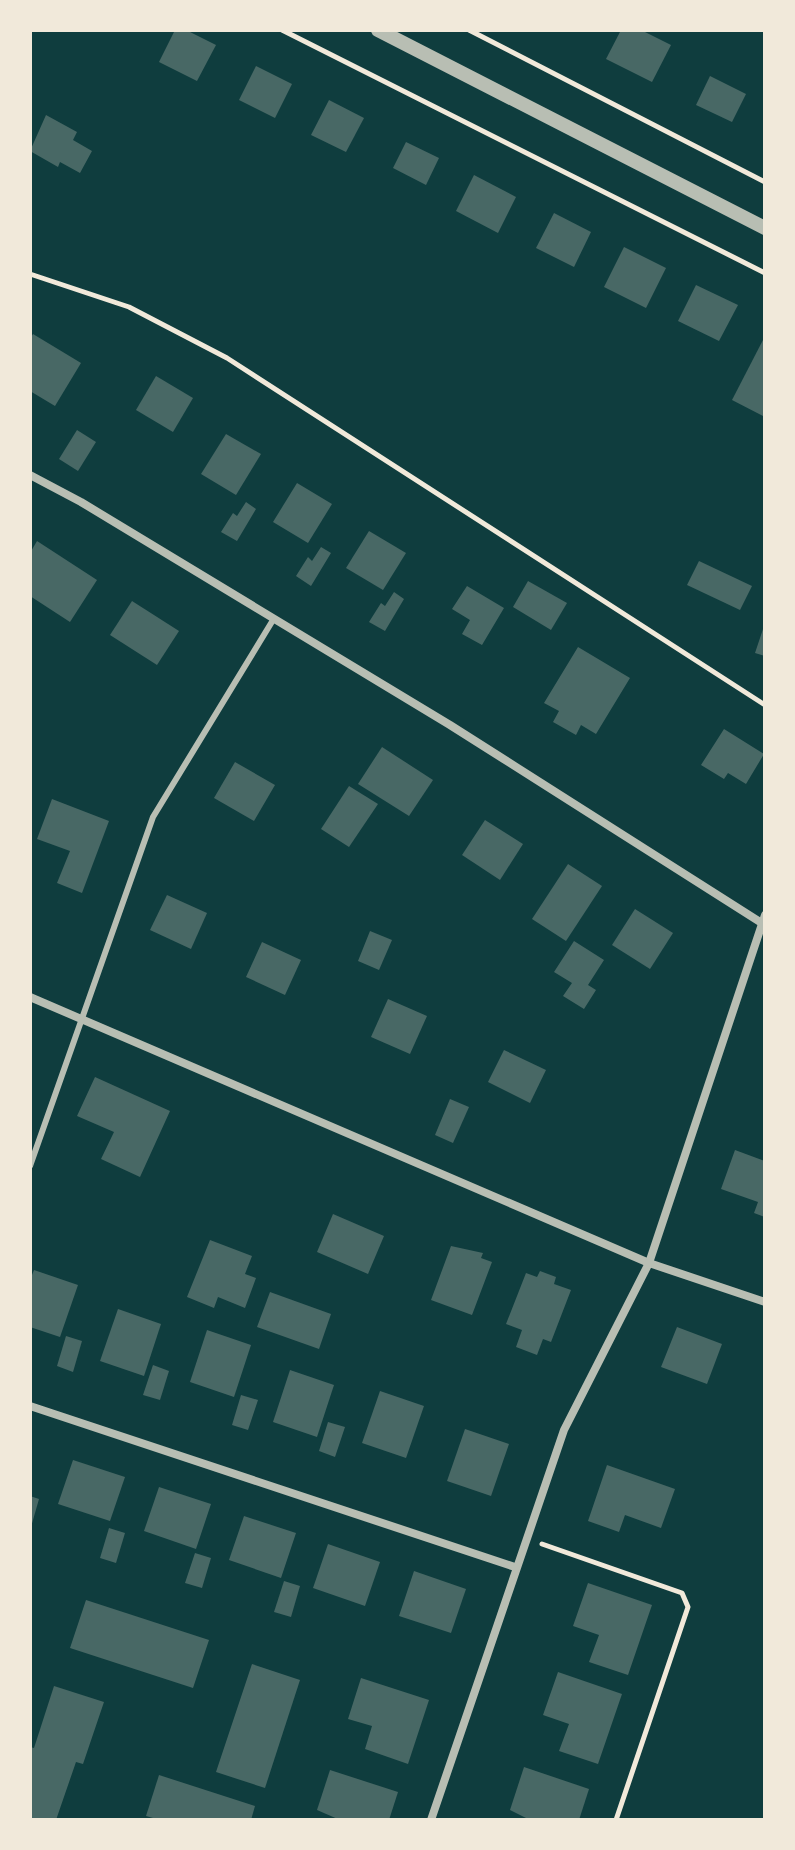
<svg xmlns="http://www.w3.org/2000/svg" width="795" height="1850" font-family="Karla,sans-serif">
	<rect width="100%" height="100%" fill="#0f3d3e"/>
	<!-- building -->
	<g fill="#486865">
		<path d="M175 30H186L216 45 197 81 159 62Z"/>
		<path d="M621 30H641L671 45 652 82 606 59Z"/>
		<path d="M256 66 292 84 275 118 239 100Z"/>
		<path d="M710 76 746 94 732 122 696 105Z"/>
		<path d="M329 100 364 118 346 152 311 135Z"/>
		<path d="M46 115 77 132 73 140 92 151 80 173 60 162 58 167 30 151Z"/>
		<path d="M406 142 439 158 426 185 393 168Z"/>
		<path d="M474 175 516 197 498 233 456 211Z"/>
		<path d="M554 213 591 232 574 267 536 248Z"/>
		<path d="M624 247 666 268 646 308 604 287Z"/>
		<path d="M696 285 738 305 719 341 678 321Z"/>
		<path d="M33 334 81 363 55 406 30 391V339Z"/>
		<path d="M765 336V417L732 400Z"/>
		<path d="M156 376 193 398 173 432 136 410Z"/>
		<path d="M77 430 96 442 78 471 59 459Z"/>
		<path d="M226 434 261 454 236 495 201 474Z"/>
		<path d="M297 483 332 504 308 543 273 522Z"/>
		<path d="M246 502 256 509 237 541 221 532 233 513 237 516Z"/>
		<path d="M369 531 406 553 383 590 346 568Z"/>
		<path d="M37 541 97 580 70 622 30 596V553Z"/>
		<path d="M321 547 331 553 311 586 296 576 308 557 312 561Z"/>
		<path d="M699 561 752 586 740 610 687 585Z"/>
		<path d="M528 581 567 603 551 630 513 607Z"/>
		<path d="M467 586 504 608 482 645 462 634 470 620 452 609Z"/>
		<path d="M394 592 404 599 385 631 369 622 381 603 385 606Z"/>
		<path d="M132 601 179 631 157 665 110 635Z"/>
		<path d="M765 623V656L755 653Z"/>
		<path d="M578 647 630 678 596 734 581 725 576 735 553 722 559 711 544 703Z"/>
		<path d="M724 729 764 754 746 784 728 773 724 779 701 765Z"/>
		<path d="M382 747 433 780 409 816 358 784Z"/>
		<path d="M235 762 275 785 254 821 214 798Z"/>
		<path d="M349 786 378 804 349 847 321 829Z"/>
		<path d="M52 799 109 821 82 893 57 883 70 851 37 839Z"/>
		<path d="M485 820 523 844 500 880 462 855Z"/>
		<path d="M568 864 602 886 566 941 532 919Z"/>
		<path d="M167 895 207 913 191 949 150 930Z"/>
		<path d="M635 909 673 933 650 969 612 945Z"/>
		<path d="M370 931 392 940 379 970 358 961Z"/>
		<path d="M574 941 604 960 588 985 596 990 584 1009 563 996 572 983 554 972Z"/>
		<path d="M262 942 301 960 285 995 246 977Z"/>
		<path d="M388 999 427 1016 410 1054 371 1037Z"/>
		<path d="M504 1050 546 1070 530 1103 488 1082Z"/>
		<path d="M95 1077 170 1111 140 1177 101 1159 114 1132 77 1116Z"/>
		<path d="M450 1099 469 1107 453 1143 435 1135Z"/>
		<path d="M735 1150 765 1161V1217L754 1213 758 1202 721 1189Z"/>
		<path d="M333 1214 384 1236 368 1274 317 1252Z"/>
		<path d="M210 1240 252 1256 245 1274 256 1278 245 1308 218 1297 214 1308 187 1297Z"/>
		<path d="M451 1246 483 1253 481 1258 492 1262 472 1315 431 1300Z"/>
		<path d="M34 1270 78 1285 60 1337 30 1327V1280Z"/>
		<path d="M540 1271 556 1277 554 1284 571 1290 551 1342 543 1339 537 1355 516 1347 522 1330 506 1324 526 1273 537 1277Z"/>
		<path d="M270 1292 331 1314 319 1349 257 1327Z"/>
		<path d="M118 1309 161 1324 144 1376 100 1361Z"/>
		<path d="M677 1327 722 1344 707 1384 661 1367Z"/>
		<path d="M207 1330 251 1345 234 1397 190 1382Z"/>
		<path d="M66 1336 82 1341 73 1372 57 1366Z"/>
		<path d="M153 1365 169 1371 160 1400 143 1395Z"/>
		<path d="M290 1370 334 1385 317 1437 273 1422Z"/>
		<path d="M380 1391 424 1406 406 1458 362 1443Z"/>
		<path d="M241 1395 258 1400 248 1430 232 1425Z"/>
		<path d="M328 1422 345 1427 335 1457 319 1451Z"/>
		<path d="M465 1429 509 1444 491 1496 447 1481Z"/>
		<path d="M73 1460 125 1477 110 1521 58 1504Z"/>
		<path d="M607 1465 675 1489 661 1528 625 1515 619 1532 588 1521Z"/>
		<path d="M159 1487 211 1504 196 1549 144 1531Z"/>
		<path d="M30 1496 39 1499 31 1527H30Z"/>
		<path d="M244 1516 296 1533 281 1578 229 1560Z"/>
		<path d="M109 1528 125 1533 116 1563 100 1558Z"/>
		<path d="M328 1544 380 1562 365 1606 313 1588Z"/>
		<path d="M195 1553 211 1558 202 1588 185 1583Z"/>
		<path d="M414 1571 466 1589 451 1633 399 1616Z"/>
		<path d="M284 1581 300 1586 291 1617 274 1612Z"/>
		<path d="M588 1583 652 1605 628 1675 589 1662 599 1635 573 1626Z"/>
		<path d="M86 1600 209 1640 193 1688 70 1648Z"/>
		<path d="M252 1664 300 1680 265 1788 216 1772Z"/>
		<path d="M558 1672 622 1694 598 1764 559 1751 569 1724 543 1715Z"/>
		<path d="M361 1678 429 1700 408 1764 365 1749 372 1726 348 1719Z"/>
		<path d="M54 1686 104 1702 83 1764 76 1762 56 1820H30V1747L34 1748Z"/>
		<path d="M524 1767 589 1789 579 1820H530L510 1810Z"/>
		<path d="M330 1770 398 1792 389 1820H340L317 1810Z"/>
		<path d="M159 1775 255 1806 251 1820H160L146 1816Z"/>
	</g>
	<g fill="none" stroke-linecap="round" stroke-linejoin="round">
		<!-- path -->
		<g stroke="#f1e9da" stroke-width="5">
			<path d="M282 30 765 273"/>
			<path d="M469 30 765 182"/>
			<path d="M30 274 129 307 227 358 765 705"/>
			<path d="M542 1544 682 1593 688 1607 616 1820"/>
		</g>
		<!-- service -->
		<path stroke="#b8beb3" stroke-width="6" d="M30 1166 153 817 273 620"/>
		<!-- minor -->
		<g stroke="#b8beb3" stroke-width="8">
			<path d="M30 475 81 502 450 725 765 925"/>
			<path d="M30 997 649 1263 765 1302"/>
			<path d="M30 1406 515 1567"/>
			<path d="M431 1820 564 1430 649 1263 765 915"/>
		</g>
		<!-- tertiary -->
		<path stroke="#b8beb3" stroke-width="14" d="M378 30 765 228"/>
	</g>
	<!-- border -->
	<rect width="795" height="1850" fill="none" stroke="#f1e9da" stroke-width="64"/>
</svg>
